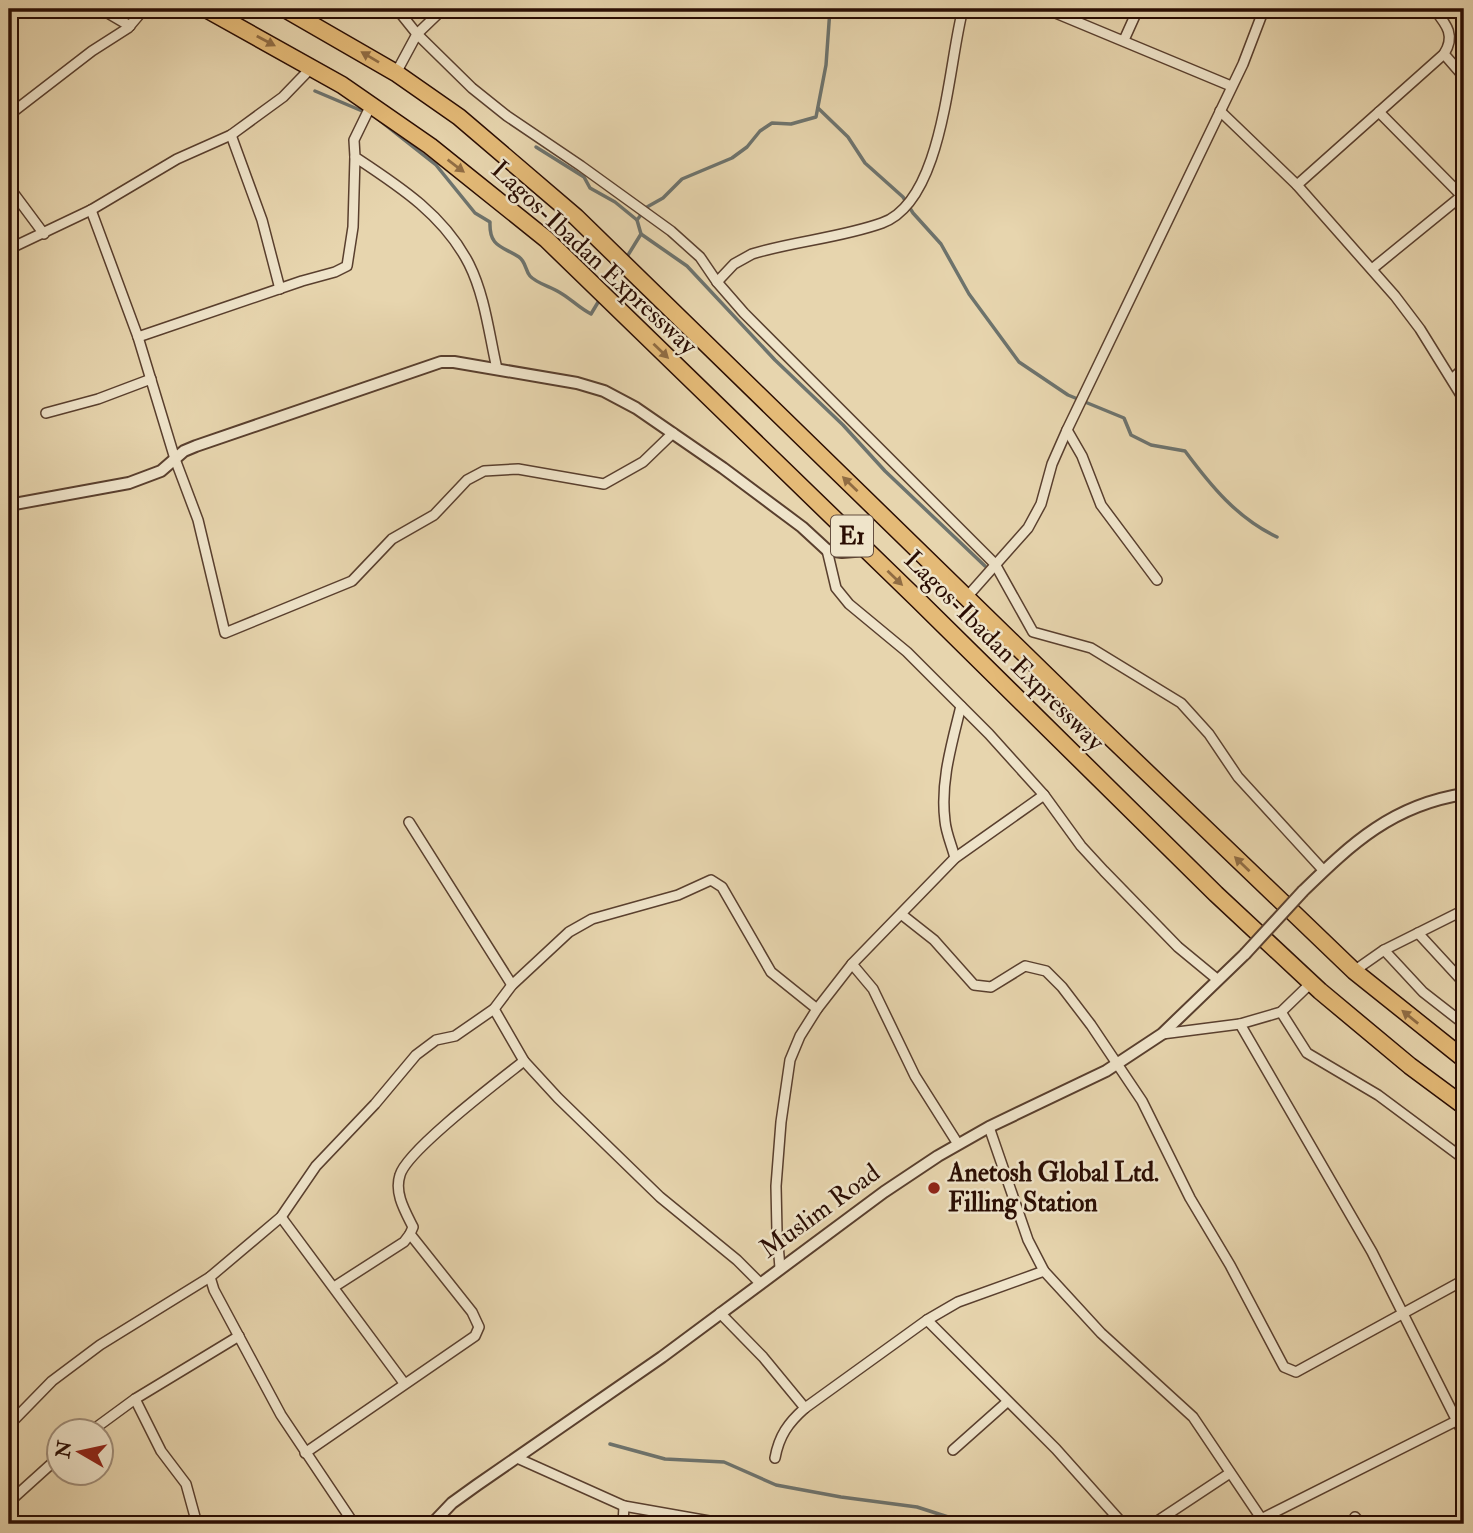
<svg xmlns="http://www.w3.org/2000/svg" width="1473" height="1533" font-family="'IM FELL Double Pica',serif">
	<rect width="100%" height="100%" fill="#e7d5ae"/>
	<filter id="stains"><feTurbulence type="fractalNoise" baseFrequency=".00286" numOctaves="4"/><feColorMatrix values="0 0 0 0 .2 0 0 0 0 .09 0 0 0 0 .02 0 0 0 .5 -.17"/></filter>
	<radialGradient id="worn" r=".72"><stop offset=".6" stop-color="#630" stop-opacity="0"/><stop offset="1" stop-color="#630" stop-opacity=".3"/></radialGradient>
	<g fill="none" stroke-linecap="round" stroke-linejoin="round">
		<!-- stream -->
		<g stroke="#6d736d" stroke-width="3.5">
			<path d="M315 91 374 116 436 165 475 213 490 222C489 247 502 246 519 257 526 262 525 270 530 276 536 283 551 287 559 292 570 298 579 308 591 314L600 299"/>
			<path d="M818 108 848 137 865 163 903 197 913 213 941 244 969 294 1019 362 1068 395 1124 418 1131 435 1151 445 1185 451C1211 486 1237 518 1277 537"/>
			<path d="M536 147 584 177 590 188 615 202 637 220"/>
			<path d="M641 234 687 266 775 360 843 425 885 471 985 566"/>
			<path d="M625 260 641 234 637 220 647 207 663 198 682 179 732 158 747 147 760 131 772 123 791 124 816 117 826 65 830 9"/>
			<path d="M606 290 621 267"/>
			<path d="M610 1444 665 1459 724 1462 776 1485 841 1497 917 1507 970 1524"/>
		</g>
		<!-- minor casing -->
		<g stroke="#593f2e" stroke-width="12">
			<g id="minor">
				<path d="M101 9 130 26"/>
				<path d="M397 9 417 34 472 88 507 116 581 166 671 231 700 257 717 282 744 313 995 564 1033 632 1091 648 1181 703 1209 734 1238 777 1324 871"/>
				<path d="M1046 9 1231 86"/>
				<path d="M1434 9C1446 24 1456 35 1444 54L1464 77"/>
				<path d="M1124 40 1138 9"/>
				<path d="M396 73 417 34 443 9"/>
				<path d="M371 105 354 140 355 157C399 186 444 215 469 264 485 296 489 334 497 369"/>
				<path d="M1220 111 1297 185 1395 296 1420 329 1464 400"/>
				<path d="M1379 112 1462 196"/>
				<path d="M9 115 92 51 128 28 144 9"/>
				<path d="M231 135 262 220 280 289"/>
				<path d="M1297 185 1444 54"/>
				<path d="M9 187 44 234"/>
				<path d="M91 210 138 337 175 459 198 520 225 633 352 581 392 539 434 515 467 480 484 471 518 469 604 484 643 462 673 433"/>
				<path d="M9 249 91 210 177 159 231 135 283 97 312 67"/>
				<path d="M1372 269 1464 194"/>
				<path d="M717 282 734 264 752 254C794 241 840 238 882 223 944 201 948 64 963 9"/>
				<path d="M138 337 302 281 335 272 347 266 353 227 355 157"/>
				<path d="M1452 379 1464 368"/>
				<path d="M46 413 98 399 151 379"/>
				<path d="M1067 430 1082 456 1101 505 1157 580"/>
				<path d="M827 550 836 588 849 604 907 652 989 734 1044 795 1081 846 1104 871 1178 947 1218 980"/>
				<path d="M966 598 1028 528 1041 504 1052 464 1067 430 1243 64 1264 9"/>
				<path d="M409 822 512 985"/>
				<path d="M955 858C952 846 946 833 945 821 940 782 952 743 961 706"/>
				<path d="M901 914 934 940 974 985 991 987 1025 966 1046 971 1062 987 1091 1025 1142 1101 1190 1198 1230 1265 1284 1367 1296 1372 1464 1280"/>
				<path d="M1418 933 1464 983"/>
				<path d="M1384 950 1423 992 1464 1024"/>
				<path d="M852 964 873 989 915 1076 958 1144"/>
				<path d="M1354 971 1384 950 1464 910"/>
				<path d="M494 1009 524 1061 558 1098 660 1197 737 1260 760 1283"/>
				<path d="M1281 1012 1307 1053 1378 1095 1464 1159"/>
				<path d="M1240 1024 1372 1252 1464 1435"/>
				<path d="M1162 1034 1240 1024 1281 1012 1311 983"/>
				<path d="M989 1127 1028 1240 1044 1271 1101 1333 1193 1417 1265 1524"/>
				<path d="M281 1217 404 1383"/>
				<path d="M780 1268 777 1232 776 1186 781 1122 790 1060 800 1036 817 1009 852 964 955 858 1044 795"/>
				<path d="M210 1277 214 1290 281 1415 354 1524"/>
				<path d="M334 1287 404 1242 410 1234 413 1227C405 1211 394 1193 400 1175 407 1150 500 1080 524 1061"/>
				<path d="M720 1313 763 1357 805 1408"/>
				<path d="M927 1320 1056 1449 1123 1524"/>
				<path d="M135 1399 161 1451 186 1484 197 1524"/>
				<path d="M9 1425 52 1381 100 1345 210 1277 281 1217 316 1166 375 1104 416 1055 436 1040 455 1036 494 1009 512 985 569 932 592 919 678 895 711 880 722 887 771 972 817 1009"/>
				<path d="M90 1432 135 1399 239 1336"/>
				<path d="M953 1450 1007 1402"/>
				<path d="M305 1453 475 1336 479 1327 472 1312 410 1234"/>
				<path d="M517 1458 624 1506 726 1524"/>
				<path d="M775 1458C779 1436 788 1423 805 1408L927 1320 958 1302 1044 1271"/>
				<path d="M9 1502 60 1456"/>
				<path d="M1355 1517 1361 1524"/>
				<path d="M1261 1519 1464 1417"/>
				<path d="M623 1524 624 1506"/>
				<path d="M1153 1524 1230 1473"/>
			</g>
		</g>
		<!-- tertiary casing -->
		<g stroke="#593f2e" stroke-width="14">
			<g id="tertiary">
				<path d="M9 505 129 483 161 471 184 451 196 446 441 362H454L577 383 604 391 636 408 723 468 802 527 827 550 842 552 867 550"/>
				<path d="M1303 891C1352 843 1393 805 1464 794"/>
				<path d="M432 1524 452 1503 477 1485 662 1357 884 1192 938 1156 989 1127 1106 1071 1162 1034 1245 954"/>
			</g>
		</g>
		<!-- motorway casing -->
		<g stroke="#2a0d03" stroke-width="19">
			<g id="motorway">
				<path d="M206 9 342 85 430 146 546 239 918 600 1216 894 1320 991 1410 1066 1464 1106"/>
				<path d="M285 9 396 73 459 117 576 217 1085 713 1354 971 1464 1059"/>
			</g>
		</g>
		<!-- minor -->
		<use href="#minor" stroke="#efe4ca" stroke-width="9"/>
		<!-- tertiary -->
		<use href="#tertiary" stroke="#efe4ca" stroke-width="10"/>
		<!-- motorway -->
		<use href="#motorway" stroke="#e4ba77" stroke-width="16"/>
		<!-- tertiary-bridge casing -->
		<g stroke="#593f2e" stroke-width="14" stroke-linecap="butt">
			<path id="tertiary-bridge" d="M1245 954 1303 891"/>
		</g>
		<!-- tertiary-bridge -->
		<use href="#tertiary-bridge" stroke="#efe4ca" stroke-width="10"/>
	</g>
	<!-- one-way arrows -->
	<defs><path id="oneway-solid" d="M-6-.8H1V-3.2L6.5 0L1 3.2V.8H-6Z" transform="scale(1.75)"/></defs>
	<g fill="#906c43">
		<use href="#oneway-solid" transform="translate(266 41) rotate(28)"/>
		<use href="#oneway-solid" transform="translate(370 57) rotate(-149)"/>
		<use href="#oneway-solid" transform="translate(456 166) rotate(37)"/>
		<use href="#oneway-solid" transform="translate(661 351) rotate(44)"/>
		<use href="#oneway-solid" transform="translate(850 484) rotate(-136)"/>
		<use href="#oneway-solid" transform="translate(895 578) rotate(44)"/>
		<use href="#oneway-solid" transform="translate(1242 864) rotate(-136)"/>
		<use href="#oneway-solid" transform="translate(1410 1017) rotate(-141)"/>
	</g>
	<!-- markers -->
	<circle fill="#8f2418" stroke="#efe4ca" stroke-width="2.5" cx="934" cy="1188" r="7"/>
	<g text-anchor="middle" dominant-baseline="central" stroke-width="5" stroke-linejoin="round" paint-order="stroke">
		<!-- shield labels -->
		<rect fill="#efe4ca" stroke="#654e3f" stroke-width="2" x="831" y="515.5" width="42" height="41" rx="5"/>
		<g font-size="24" font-weight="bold" fill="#2a0d03">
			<text x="852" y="536">E1</text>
		</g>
		<!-- street labels -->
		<g font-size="26" fill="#2a0d03" stroke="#efe4ca">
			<text transform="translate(594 258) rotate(43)">Lagos-Ibadan Expressway</text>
			<text transform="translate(1004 651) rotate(45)">Lagos-Ibadan Expressway</text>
			<text transform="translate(820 1211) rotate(-36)">Muslim Road</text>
		</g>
		<!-- poi labels -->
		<g font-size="26" font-weight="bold" fill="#2a0d03" stroke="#efe4ca" text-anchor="start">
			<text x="948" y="1173">Anetosh Global Ltd.<tspan x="948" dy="30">Filling Station</tspan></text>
		</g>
	</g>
	<!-- margin -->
	<rect width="1473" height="1533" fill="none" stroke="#e7d5ae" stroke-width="35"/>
	<rect x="10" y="10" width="1452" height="1512" fill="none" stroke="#2a0d03" stroke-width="3.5"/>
	<rect x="18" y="18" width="1438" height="1498" fill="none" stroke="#2a0d03" stroke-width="2"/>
	<!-- north arrow -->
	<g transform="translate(80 1452) rotate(279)"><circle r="33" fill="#efe4ca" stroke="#a08e7a" stroke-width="2"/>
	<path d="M0-5L12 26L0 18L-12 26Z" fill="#8f2418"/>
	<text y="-10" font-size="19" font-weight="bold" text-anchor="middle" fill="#2a0d03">N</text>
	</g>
	<rect width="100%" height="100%" filter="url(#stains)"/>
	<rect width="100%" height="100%" fill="url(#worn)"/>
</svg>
